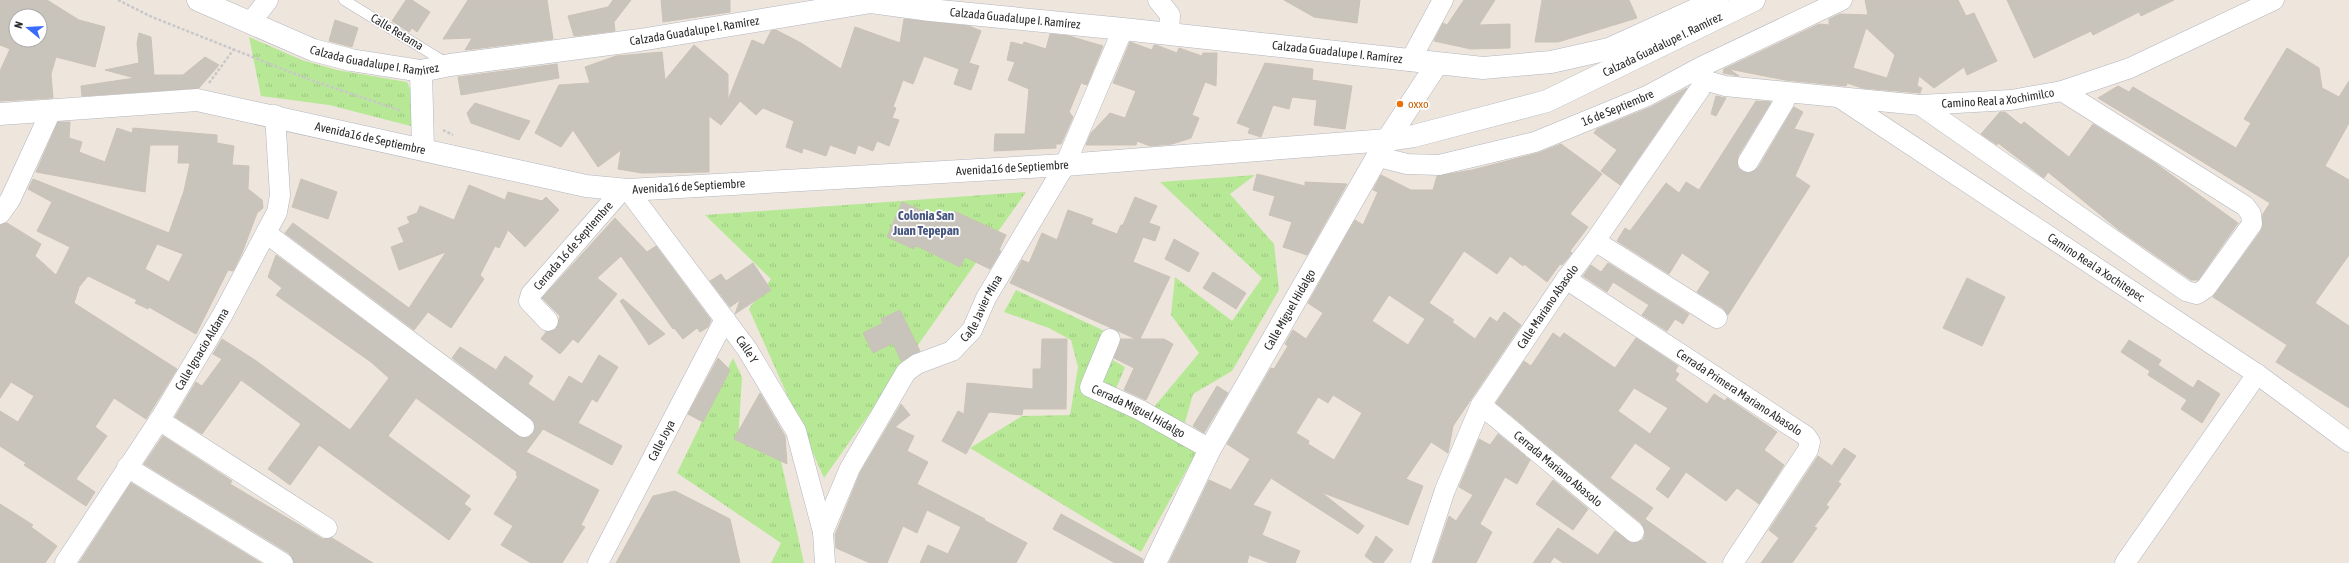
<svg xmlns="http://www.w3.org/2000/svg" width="2349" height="563" font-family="'Asap Condensed',sans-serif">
	<defs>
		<pattern id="grass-tufts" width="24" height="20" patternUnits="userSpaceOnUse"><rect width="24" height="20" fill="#b7e896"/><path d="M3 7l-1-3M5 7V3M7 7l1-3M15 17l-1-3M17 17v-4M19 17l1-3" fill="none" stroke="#9ec781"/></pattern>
	</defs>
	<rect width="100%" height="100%" fill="#eee6dd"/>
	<!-- grass -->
	<g fill="url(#grass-tufts)">
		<path d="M249 37 302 60 337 70 407 82 430 131 329 105 261 96Z"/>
		<path d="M1255 175 1230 194 1274 244 1279 290 1232 371 1193 394 1182 433 1196 453 1141 552 970 448 1022 416 1070 415 1078 367 1071 340 1049 328 1004 312 1016 290 1109 333 1107 357 1125 367 1109 406 1149 413 1199 353 1171 315 1175 277 1232 321 1262 278 1160 182Z"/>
		<path d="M1026 192 824 478 749 309 771 279 705 215Z"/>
		<path d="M733 358 742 377 738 442 774 430 804 563H771L781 543 677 473Z"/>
	</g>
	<!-- building -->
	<g fill="#c9c4bb" stroke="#cac2b6" fill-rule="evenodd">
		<path d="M0 0H47L79 20 105 27 95 67 56 57 51 74 53 98 0 101V71L10 49 0 45ZM16 16H40V40H16Z"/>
		<path d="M406 0H412L430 12 417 32 412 28 409 32 392 21Z"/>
		<path d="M468 0H547L553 39 465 50 472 38 443 39Z"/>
		<path d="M613 0H631L614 22 615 31 574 36 568 16 608 7Z"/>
		<path d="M661 0H730V12L663 22Z"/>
		<path d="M1284 0H1360L1357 23 1314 17Z"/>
		<path d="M1464 0H1495L1479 25 1510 24V48L1471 49 1434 41 1443 23 1447 25Z"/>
		<path d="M1542 0H1629L1637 18 1558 42H1535Z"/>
		<path d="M1865 0H1958L1966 16 1974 13 1997 61 1967 75 1964 67 1934 88 1919 76 1917 86 1922 88 1920 93 1862 88 1847 83 1846 86 1785 80 1729 69 1739 76 1723 73 1724 69 1819 24 1829 25V19L1840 14 1868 15ZM1866 28 1895 55 1887 78 1853 68Z"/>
		<path d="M2007 0H2174L2141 16 2139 12 2093 35 2091 31 2034 58Z"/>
		<path d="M904 19 969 26 981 31 969 63 979 66 971 90 954 84 959 69 924 56 913 84 903 80 893 107 896 108 892 118 899 120 889 146 877 141 873 151 858 145 855 154 830 145 826 156 803 148 802 153 786 147 794 121 763 108 756 115 740 101 721 125 709 116V172L642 173 618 169 621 150 598 167 573 130 561 147 535 133 559 85 590 83 585 67 616 56 662 52 665 80 694 45 728 74V100L752 40 764 45 771 31 776 30 801 43 841 69 855 27 900 43Z"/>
		<path d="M335 20 358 28 352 47 329 41Z"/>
		<path d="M139 33 151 37 154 75H183L205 57 219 65 199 88 82 96 81 86 135 78 105 70 139 63 137 43Z"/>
		<path d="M1050 34 1069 36 1103 46 1087 85 1081 83 1069 112 1073 117 1061 144H1056V148L994 151 995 134H1025L1029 89 1008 80 1015 62 1007 60 1011 42 1023 45 1024 42 1046 49Z"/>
		<path d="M1130 42 1152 50 1154 45H1156L1177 53 1179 48 1202 56 1203 53H1217L1216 86 1205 82 1192 115 1199 118 1191 138 1172 144 1150 146 1137 141 1136 145H1086L1091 133 1110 113 1125 118 1136 91 1113 83Z"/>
		<path d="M2287 48 2319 68 2322 88 2339 97 2349 81V123L2325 166 2349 180V255L2315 303 2349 326V408L2276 362 2287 345 2213 297 2261 231 2263 214 2270 203 2098 98 2118 86 2129 92 2133 87 2236 148 2251 123 2244 119Z"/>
		<path d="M1265 63 1313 69 1312 80 1352 86 1345 129 1314 125 1317 100 1292 97 1289 109 1273 105 1261 137 1248 133 1250 128 1237 123Z"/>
		<path d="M557 64 559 78 461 95 458 77Z"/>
		<path d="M1687 88 1620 185 1601 171 1617 150 1594 133 1597 129 1651 107Z"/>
		<path d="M1716 96 1726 98 1716 116 1711 114Z"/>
		<path d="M1756 101 1771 102 1738 156V168L1747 173 1758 168 1794 107 1803 112 1794 129 1814 134 1795 176 1810 186 1728 315 1723 308 1697 292 1710 272 1682 253 1669 274 1617 241 1625 228 1630 231 1666 183 1679 193 1686 182 1699 190Z"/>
		<path d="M475 103 530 121 519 140 471 123 467 113Z"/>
		<path d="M2000 112H2005L2021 125 2024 122 2069 157 2093 124 2155 163 2238 223 2198 280H2191L2119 230 2048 172 2044 178 1998 143 1997 145 1981 134Z"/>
		<path d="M58 122H70L69 138 82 142 79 152 105 162 117 128 132 133 133 128 217 135V143L234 146 232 165 249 166 248 189 262 200 263 208 257 213 242 253 233 271 228 270 196 334 149 307 148 309 135 303 137 300 88 276 79 287 74 303 177 369 146 419 114 398 95 427 107 436 76 479 95 492 86 506 24 465 26 463 0 446V411L18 422 34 396 11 382 0 398V225L7 223 41 244 35 256 56 275 70 247 37 231 52 202 28 189 33 179 169 233 184 191 190 163H178L179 145H150L145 192 36 172ZM157 244 183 254 169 282 145 269Z"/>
		<path d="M1561 144 1602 174 1570 214 1588 227 1570 251 1572 253 1562 265 1560 264 1547 282 1524 264 1523 266 1510 256 1497 274 1464 251 1429 303 1454 320 1452 322 1475 339 1490 317 1497 322 1504 312 1521 325 1453 426 1448 453 1431 442 1406 479 1423 486 1408 525 1321 492 1364 526 1358 534 1271 478 1253 505 1271 512 1262 535 1300 551 1295 563H1270L1249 555 1247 563H1169L1209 480 1231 490 1250 459 1227 444 1271 368 1274 369 1288 346 1285 344 1293 330 1306 339 1323 313 1308 303 1355 220 1363 225 1378 192 1373 190 1381 175 1411 190H1433L1437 176 1472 170 1538 153ZM1389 295 1425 319 1408 345 1372 321ZM1333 395 1362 413 1334 460 1308 444 1309 441 1296 433 1318 397 1328 403Z"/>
		<path d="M1257 174 1305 186V182L1347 184 1307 255 1283 247 1292 222 1269 215 1275 196 1253 190Z"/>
		<path d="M301 179 337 192 328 219 292 207Z"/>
		<path d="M469 185 505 200 508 192 542 201 546 197 559 210 525 247 508 230 499 248 495 246 480 275 484 279 451 328 428 312 414 330 285 233 293 223 409 308 446 252 399 270 391 247 404 242 398 228 410 223 407 217 417 213 420 206 454 220Z"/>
		<path d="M1135 197 1157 206 1149 223 1160 227 1155 241 1143 237 1133 262 1170 277 1140 339H1164L1173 344 1146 400 1124 390 1134 368 1114 358 1121 339H1136L1010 283 1022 260 1029 263 1042 233 1057 240 1068 210 1093 219 1091 224 1117 234 1121 225H1123Z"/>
		<path d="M902 202 948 222 954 211 1006 235 999 250 1001 251 990 269 965 257 960 267 915 245 914 249 887 237Z"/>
		<path d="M615 218 647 252 656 246 711 320 708 327 700 332 697 328 683 339 674 328 673 329 621 256 597 278 617 294 578 343 573 339 560 354 541 339 546 332 556 329 560 316 542 298Z"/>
		<path d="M1174 239 1199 253 1189 272 1165 259Z"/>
		<path d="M276 255 522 438 533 434 535 429 534 422 452 358 460 347 496 370 505 356 533 376 528 384 554 402 569 376 582 384 599 355 618 367 597 402 592 399 578 423 622 446 612 465 543 429 526 452 599 490 581 525 585 527 562 563H531L501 545 513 526 494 514 518 476 516 475 517 472 416 398 388 436 470 496 464 504 471 509 449 540 319 445 290 485 268 469 301 424 241 380 202 434 175 417 196 382 202 386 222 359 213 354 222 339 255 360 350 430 389 378 371 362 276 295 282 288 268 277Z"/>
		<path d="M753 263 771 290 735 314 740 300 730 307 710 281 721 274 726 281Z"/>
		<path d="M1608 263 1689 314 1683 324 1675 319 1667 331 1642 315 1649 305 1613 282 1607 292 1583 276 1591 265 1601 272Z"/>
		<path d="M1213 272 1246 293 1236 309 1203 288Z"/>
		<path d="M1967 278 2005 297 1982 346 1943 328Z"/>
		<path d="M623 299 665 334 649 345 620 301Z"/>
		<path d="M900 310 920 351 901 361 893 343 873 353 863 333 883 323 881 319Z"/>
		<path d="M1553 333 1560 338 1564 333 1615 368 1636 338 1678 366 1675 371 1679 374 1675 380 1707 404 1714 394 1725 401 1727 398 1777 432 1764 450 1784 465 1759 504 1737 488 1726 501 1686 472 1668 498 1656 489 1671 468 1635 443 1610 478 1653 508 1645 519 1707 563H1563L1554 557 1550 563H1533L1558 528 1598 555 1615 531 1632 543 1643 540 1645 534 1641 523 1496 403 1524 361 1531 366ZM1634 388 1668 408 1650 434 1618 411Z"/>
		<path d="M1042 339H1067L1066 409H1023L1022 415 989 412 966 454 942 441 958 411 964 414 967 383 1033 389V369H1041Z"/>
		<path d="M2129 340 2161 360 2158 365 2193 388 2198 380 2220 394 2202 423 2181 409 2187 400 2148 375 2150 371 2121 352Z"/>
		<path d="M718 358 730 370 703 422 688 414Z"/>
		<path d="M1217 386 1228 393 1204 433 1193 426Z"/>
		<path d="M760 393 785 436 787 464 734 439Z"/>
		<path d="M901 404 910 415 895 427 914 436 907 451 928 462 917 484 985 519 984 520 1027 543 1016 563H920L928 545 948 554 961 527 927 510 917 533 903 526 887 563H870L836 548 835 535 860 473Z"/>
		<path d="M1498 434 1530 460 1517 484 1505 477 1480 524 1492 532 1476 563H1433L1449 516 1456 521 1473 495 1459 487 1479 439 1490 445Z"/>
		<path d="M163 436 232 481 230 484 323 539 332 538 373 563H294L289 553 144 464Z"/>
		<path d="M1844 448 1856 456 1838 482 1841 484 1826 505 1829 507 1814 527 1817 528 1792 563H1761L1779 538 1769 530 1818 456 1832 466Z"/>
		<path d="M1553 480 1588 509 1573 530 1536 504Z"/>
		<path d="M131 483 261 563H79Z"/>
		<path d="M675 491 730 519 740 563H616L653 496Z"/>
		<path d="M0 504 33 525 31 527 57 546 45 563H0Z"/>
		<path d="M1061 514 1143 559V563H1115L1053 529Z"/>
		<path d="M1376 536 1393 550 1383 563H1374L1365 556Z"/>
	</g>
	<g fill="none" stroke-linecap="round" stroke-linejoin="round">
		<!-- lane casing -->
		<g stroke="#b1b5c0" stroke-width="11">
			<path id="lane" d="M344 0 448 64"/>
		</g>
		<!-- street casing -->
		<g stroke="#b1b5c0" stroke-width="21">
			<g id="street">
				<path d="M1158 0 1170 15 1169 33"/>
				<path d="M250 23 268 0"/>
				<path d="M1410 61 1443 0"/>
				<path id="s1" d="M1704 80 1725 86 1920 105 2011 100 2062 91 2130 68 2274 0"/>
				<path id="s2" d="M1840 98 2257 374 2349 442"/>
				<path d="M1920 105 2186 291 2197 294 2206 288 2252 224 2251 214 2245 206 2062 91"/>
				<path id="s3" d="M1379 157 1407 164 1439 165 1535 142 1647 96 1701 67 1842 0"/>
				<path d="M1748 162 1784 102 1787 93"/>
				<path id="s4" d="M628 190 747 349 796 431 823 532"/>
				<path d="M0 214 10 200 51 111"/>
				<path d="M266 233 524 427"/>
				<path d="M1595 241 1717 318"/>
				<path id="s5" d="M1566 279 1806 436 1810 442 1808 450 1733 563"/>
				<path id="s6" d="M548 321 529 301 531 294 623 189"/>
				<path id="s7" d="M1110 339 1090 387 1140 410 1210 449"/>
				<path id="s8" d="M1481 405 1634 532"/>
				<path d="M159 420 327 528"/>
				<path d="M127 467 283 563"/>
				<path id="s9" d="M65 563 162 416 223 314 277 212 280 195 275 115"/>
				<path id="s10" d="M598 563 725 319"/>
				<path id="s11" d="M825 563 823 532 850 468 906 372 917 364 952 351 972 330 986 298 1065 165 1123 29"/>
				<path id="s12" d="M1421 563 1445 490 1481 405 1566 279 1595 241 1700 89 1704 80 1701 68"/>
				<path d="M2125 563 2257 374"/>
			</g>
		</g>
		<!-- secondary casing -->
		<g stroke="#b1b5c0" stroke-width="23">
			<g id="secondary">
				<path id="s13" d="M198 0 313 50 351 60 421 71 450 65 640 40 871 2 930 10 1123 29 1483 68 1551 62 1609 49 1717 0"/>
				<path d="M421 71 423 148"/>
				<path id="s14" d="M0 114 197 100 586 186 628 190 1065 165 1387 140 1414 136 1547 101 1754 0"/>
				<path id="s15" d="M1155 563 1210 449 1387 140 1437 64"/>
			</g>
		</g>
		<!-- path -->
		<g stroke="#c8c8c8" stroke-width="2.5" stroke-dasharray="3 2" stroke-linecap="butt">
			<path d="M118 0 152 17 308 79 402 111"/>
			<path d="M209 83 234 49"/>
			<path d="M443 130 453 135"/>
		</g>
		<!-- lane -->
		<use href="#lane" stroke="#fff" stroke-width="10"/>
		<!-- street -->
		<use href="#street" stroke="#fff" stroke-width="20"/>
		<!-- secondary -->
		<use href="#secondary" stroke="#fff" stroke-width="22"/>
	</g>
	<!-- markers -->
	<circle fill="#e8710a" stroke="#fff" stroke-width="1.5" cx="1400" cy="104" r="4"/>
	<g text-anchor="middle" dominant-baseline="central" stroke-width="3.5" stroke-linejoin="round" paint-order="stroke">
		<!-- street labels -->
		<g font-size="12" fill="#2b2b2b" stroke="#fff">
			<text stroke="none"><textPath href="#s13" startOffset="836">Calzada Guadalupe I. Ramírez</textPath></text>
			<text stroke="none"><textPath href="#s13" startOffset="512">Calzada Guadalupe I. Ramírez</textPath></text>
			<text transform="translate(397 32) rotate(31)">Calle Retama</text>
			<text stroke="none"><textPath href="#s14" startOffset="1692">Calzada Guadalupe I. Ramírez</textPath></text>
			<text stroke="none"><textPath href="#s13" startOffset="1160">Calzada Guadalupe I. Ramírez</textPath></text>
			<text stroke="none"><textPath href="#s13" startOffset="188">Calzada Guadalupe I. Ramírez</textPath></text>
			<text stroke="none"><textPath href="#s1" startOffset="296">Camino Real a Xochimilco</textPath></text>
			<text stroke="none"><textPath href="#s3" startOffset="249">16 de Septiembre</textPath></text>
			<text stroke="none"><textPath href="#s14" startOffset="375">Avenida16 de Septiembre</textPath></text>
			<text stroke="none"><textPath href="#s14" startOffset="1023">Avenida16 de Septiembre</textPath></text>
			<text stroke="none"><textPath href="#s14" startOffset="699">Avenida16 de Septiembre</textPath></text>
			<text stroke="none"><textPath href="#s6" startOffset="99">Cerrada 16 de Septiembre</textPath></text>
			<text stroke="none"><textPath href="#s2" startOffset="307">Camino Real a Xochitepec</textPath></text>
			<text stroke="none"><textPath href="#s12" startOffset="288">Calle Mariano Abasolo</textPath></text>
			<text stroke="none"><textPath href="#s11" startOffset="315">Calle Javier Mina</textPath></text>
			<text stroke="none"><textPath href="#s15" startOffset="287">Calle Miguel Hidalgo</textPath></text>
			<text stroke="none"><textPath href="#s9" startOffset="254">Calle Ignacio Aldama</textPath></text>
			<text stroke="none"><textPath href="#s4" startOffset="199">Calle Y</textPath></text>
			<text stroke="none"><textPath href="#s5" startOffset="207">Cerrada Primera Mariano Abasolo</textPath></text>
			<text stroke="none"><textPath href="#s7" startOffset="106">Cerrada Miguel Hidalgo</textPath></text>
			<text stroke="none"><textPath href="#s10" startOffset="138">Calle Joya</textPath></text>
			<text stroke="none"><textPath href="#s8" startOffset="100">Cerrada Mariano Abasolo</textPath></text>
		</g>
		<!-- food labels -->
		<g font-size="12" fill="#c56008" stroke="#fff" text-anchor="start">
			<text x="1408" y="104">oxxo</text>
		</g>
		<!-- neighbourhood labels -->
		<g font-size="13" font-weight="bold" fill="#485680" stroke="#fff">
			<text x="926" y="215">Colonia San<tspan x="926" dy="15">Juan Tepepan</tspan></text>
		</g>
	</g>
	<!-- north arrow -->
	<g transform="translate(28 28) rotate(288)"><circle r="19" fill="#ffffff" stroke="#aaaaaa"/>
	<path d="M0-3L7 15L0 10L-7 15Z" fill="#396bff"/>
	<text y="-6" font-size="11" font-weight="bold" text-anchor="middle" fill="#2b2b2b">N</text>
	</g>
</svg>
